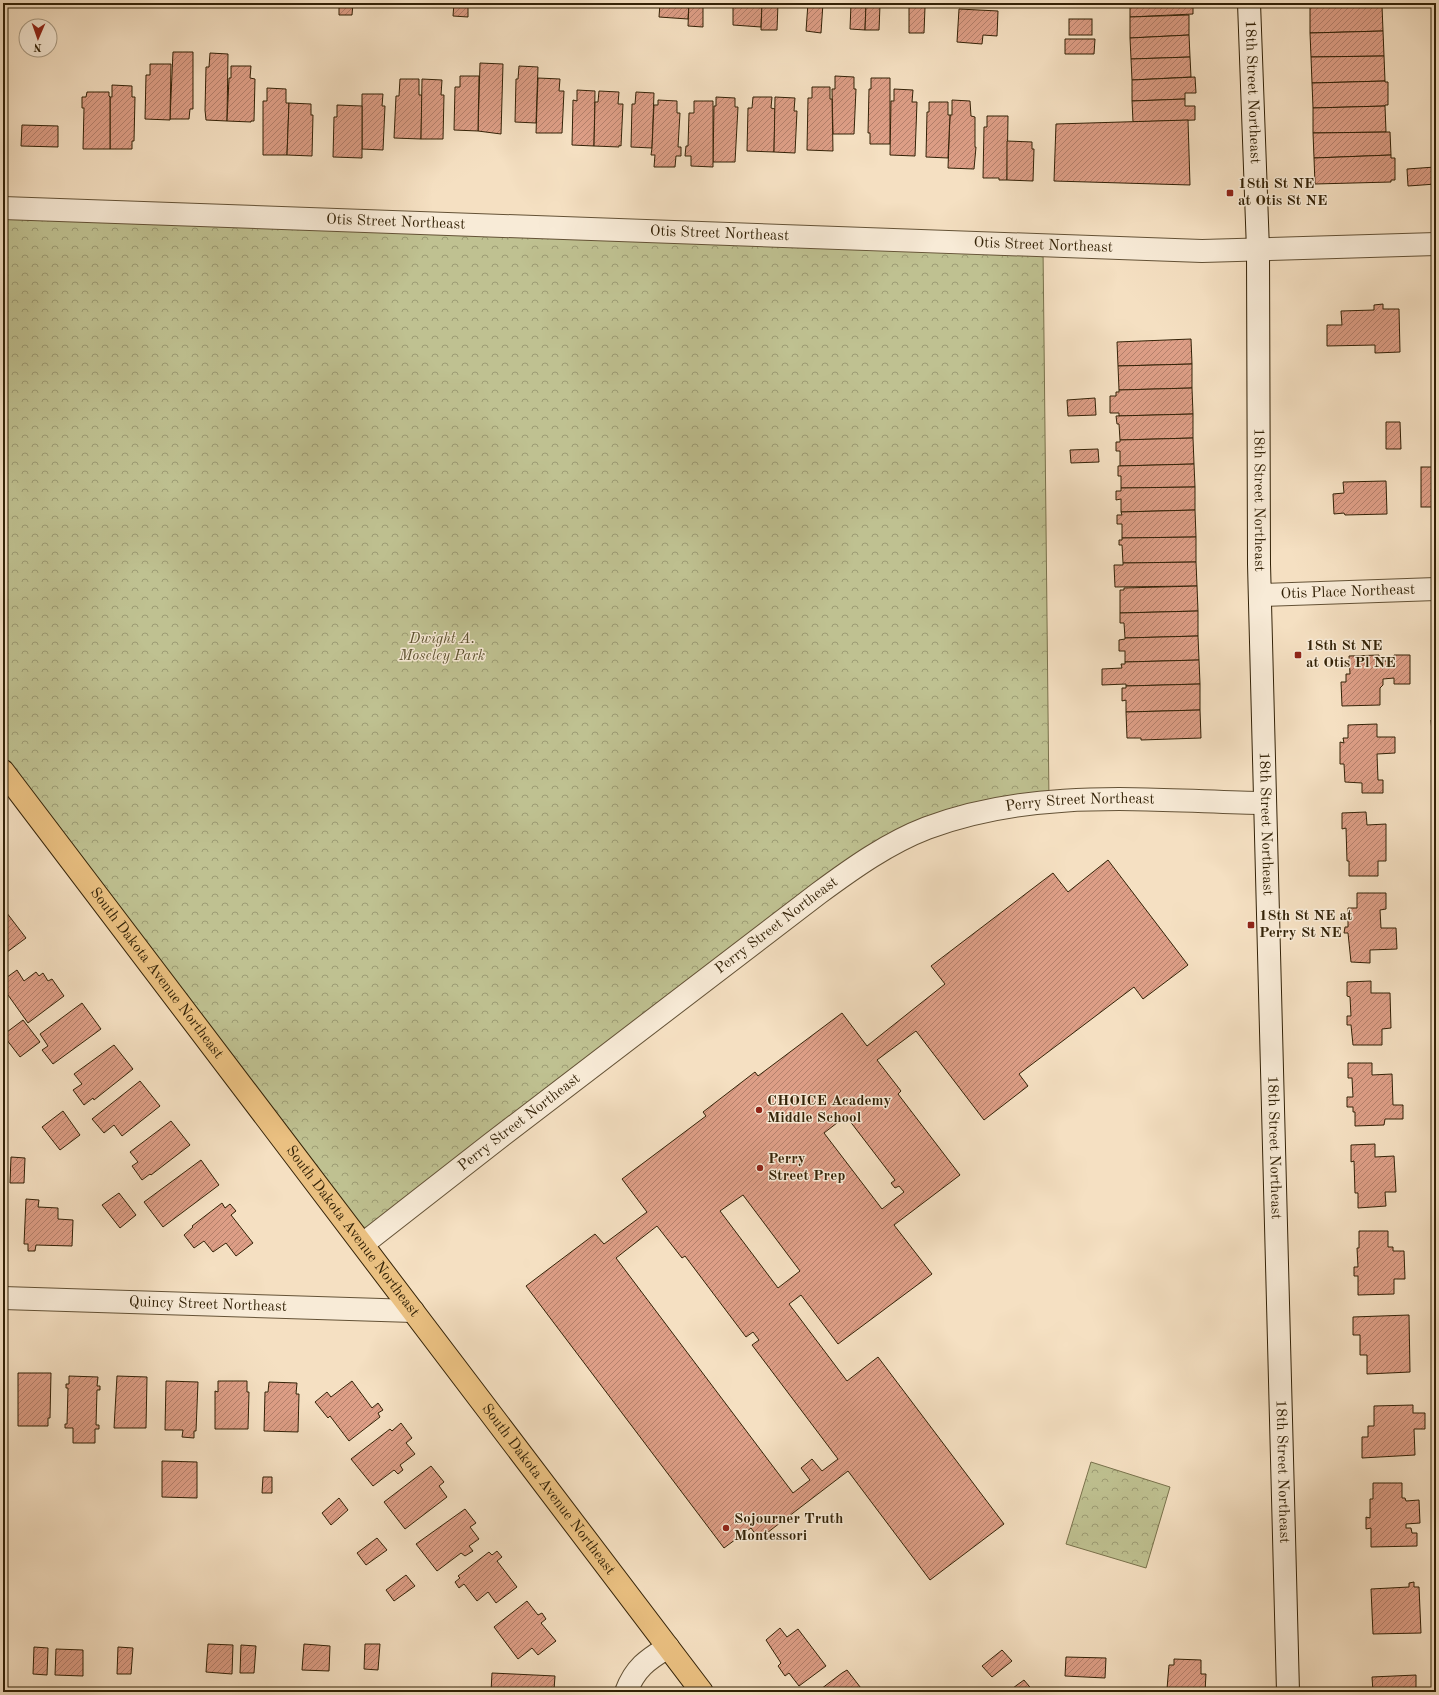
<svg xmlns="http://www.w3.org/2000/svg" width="1439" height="1695" font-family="'Old Standard TT',serif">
	<defs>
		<pattern id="park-crowns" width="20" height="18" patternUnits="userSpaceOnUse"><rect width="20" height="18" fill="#bfc191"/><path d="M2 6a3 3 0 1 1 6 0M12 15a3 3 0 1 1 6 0" fill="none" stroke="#9c9c74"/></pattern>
		<pattern id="building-hatch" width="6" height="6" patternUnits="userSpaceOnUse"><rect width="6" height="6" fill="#dd9e86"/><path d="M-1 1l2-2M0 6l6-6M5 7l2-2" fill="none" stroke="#b4806c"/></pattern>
	</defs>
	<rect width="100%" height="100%" fill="#f5e0c2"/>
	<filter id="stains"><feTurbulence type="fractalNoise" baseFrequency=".005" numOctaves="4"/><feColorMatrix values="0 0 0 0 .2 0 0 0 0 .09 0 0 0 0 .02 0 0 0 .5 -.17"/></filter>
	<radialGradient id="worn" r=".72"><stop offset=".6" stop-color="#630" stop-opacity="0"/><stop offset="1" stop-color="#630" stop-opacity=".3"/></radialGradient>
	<!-- park -->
	<g fill="url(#park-crowns)" stroke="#79724c">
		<path d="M3 208 1043 246 1049 802 902 839 363 1244 3 773Z"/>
		<path d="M1091 1462 1170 1487 1146 1568 1066 1544Z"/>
	</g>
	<!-- building -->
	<g fill="url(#building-hatch)" stroke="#332207" fill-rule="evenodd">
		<rect x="133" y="3" width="14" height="2"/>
		<path d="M189 3H203L202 6H188Z"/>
		<path d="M203 3H217V6H202Z"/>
		<path d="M339 3H353L352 15H339Z"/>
		<path d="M454 3H468V17L453 16Z"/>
		<path d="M660 3H689L688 19 659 17Z"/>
		<path d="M689 3H703V27L688 26Z"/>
		<path d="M733 3H762L761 27 733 25Z"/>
		<path d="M762 3H778L777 30H761Z"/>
		<path d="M808 3H823L821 33 806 31Z"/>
		<path d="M1130 3H1193V14L1130 17Z"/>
		<path d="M1310 3H1386V4H1382V6L1310 7Z"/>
		<path d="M1407 3H1436V5L1412 6V3Z"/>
		<path d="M851 4H866L865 30 850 29Z"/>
		<path d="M866 4 880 5 879 30H865Z"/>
		<path d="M909 6 925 7 924 33H909Z"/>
		<path d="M1382 6 1383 31 1310 33V7Z"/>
		<path d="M959 9 998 11 997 36 983 35 982 44 957 42Z"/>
		<path d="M1189 15V35L1130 38V17Z"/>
		<rect x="1069" y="19" width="23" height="16"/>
		<path d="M1383 31 1384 56 1311 57 1310 33Z"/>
		<path d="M1189 35 1190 57 1131 59 1130 38Z"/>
		<path d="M1065 39H1095L1094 54H1065Z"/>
		<path d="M173 52H193V109H190L189 119H170Z"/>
		<path d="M210 53 228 54 227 121 206 120 205 110 206 67H209Z"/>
		<path d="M1384 56 1385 81 1312 83 1311 57Z"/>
		<path d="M1190 57 1191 77 1132 80 1131 59Z"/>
		<path d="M480 63 503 64 501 134 478 131Z"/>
		<path d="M150 64H171L170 120 145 119 146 75H150Z"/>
		<path d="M231 66H251L250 78 255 79 254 121H251V122L227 121 229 78H231Z"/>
		<path d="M519 66 538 67 536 123 515 122 516 79H518Z"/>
		<path d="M460 76H479L478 131 454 130 455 87H460Z"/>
		<path d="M835 76 854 77V89H856L854 134H833L832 89H835Z"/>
		<path d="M1195 77 1196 93H1185V99L1132 101V80Z"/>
		<path d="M538 78 560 79 559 91H564L562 133H536Z"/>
		<path d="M871 78H890V144H870V133H868L869 89H871Z"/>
		<path d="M400 79H419V95H422L421 139 394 138 396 96H399Z"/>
		<path d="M422 79 442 80 441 95H444L443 139H421Z"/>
		<path d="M1385 81V82H1388V105H1385V106L1313 108 1312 83Z"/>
		<path d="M112 85 132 86V97H135L134 141H132V149H110V97H112Z"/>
		<path d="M812 87H830V99H832L833 151 807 150 808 98H812Z"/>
		<path d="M267 88 286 89V103H289L287 155H263V101H267Z"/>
		<path d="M894 89 913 90 912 102H917L915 156 890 155 891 101H894Z"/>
		<path d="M577 90 595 91 594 146 572 145 573 100 577 101Z"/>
		<path d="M599 91 619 92 618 104H623L621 146 619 145V147L594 146 595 102H598Z"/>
		<path d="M87 92H109V96L110 97V149H83L84 108H82V97H86Z"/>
		<path d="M636 92 654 93 652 148 631 147 632 104H635Z"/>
		<path d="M362 94H383L382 106H385L383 150 362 149Z"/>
		<path d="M716 97 735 98V107H738L735 162H713L714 106H716Z"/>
		<path d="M753 97H772L771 108 775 109 774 152 747 151 748 108H752Z"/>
		<path d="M775 97 795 98 794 111H797L795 153 774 152Z"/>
		<path d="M1185 99V106H1195V120L1133 122 1132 101Z"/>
		<path d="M658 100 677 101V113H680L678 147H681V156H676L675 167H654L655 155H651L652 148 654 105H658Z"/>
		<path d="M952 100 970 101 971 116 975 117V147H976L974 169 948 168 950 115H952Z"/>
		<path d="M694 101H713V167L691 166V156H685L686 146H688L689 113H694Z"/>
		<path d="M929 102H948V115H950L948 158 926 157 927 112H929Z"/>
		<path d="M289 103 311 104V115H313L312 156 287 155Z"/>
		<path d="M337 105 362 106V158L333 157 334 117H337Z"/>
		<path d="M1385 106 1386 132 1313 133V108Z"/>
		<path d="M987 116H1008L1007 180H999V178H983L984 127H987Z"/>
		<path d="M1188 120 1190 185 1054 181 1056 124Z"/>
		<path d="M22 125 58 126V147L21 146Z"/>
		<path d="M1390 132 1391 155 1314 158 1313 133Z"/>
		<path d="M1007 141 1032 142V149H1034L1033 181 1007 180Z"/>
		<path d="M1391 155V158H1395V180H1391V182L1315 184 1314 158Z"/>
		<path d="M1435 167 1436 184 1408 186 1407 169Z"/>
		<path d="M1383 304V309H1399L1400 352 1375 353V345L1327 346V325H1342L1341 311 1374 310V305Z"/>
		<path d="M1191 339 1192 364 1118 366 1117 342Z"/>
		<path d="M1192 364V388L1119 390 1118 366Z"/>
		<path d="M1192 388 1193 414 1119 416V413H1110V396H1116V392H1119V390Z"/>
		<path d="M1095 398 1096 415 1068 416 1067 400Z"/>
		<path d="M1193 414V438L1120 440 1119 424H1117L1116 416Z"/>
		<path d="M1386 422H1400L1401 449H1386Z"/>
		<path d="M1193 438 1194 464 1120 466V451H1116V442H1120V440Z"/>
		<path d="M1098 449 1099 462 1071 463 1070 450Z"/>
		<path d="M1194 464 1195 487 1121 488V476H1118V466Z"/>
		<rect x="1421" y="467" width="15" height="40"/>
		<path d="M1386 481 1387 514 1345 515 1344 513 1334 514 1333 494 1344 493 1343 482Z"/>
		<path d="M1195 487V510L1121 512V499L1116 500V491H1121V488Z"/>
		<path d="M1195 510 1196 537 1122 538V524H1117V515H1122L1121 512Z"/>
		<path d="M1196 537V562L1123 563 1122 545H1119V540H1122V538Z"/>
		<path d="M1196 562 1197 586 1115 587 1114 565H1123V563Z"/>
		<path d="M1197 586 1198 611 1120 613V590H1124V588Z"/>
		<path d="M1198 611V636L1125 638 1124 623H1120V613Z"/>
		<path d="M1198 636 1199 660 1125 662V651H1119V640L1125 639V638Z"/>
		<path d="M1379 655V661H1394V655H1410V684H1394V678L1383 679V685L1380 688V705L1342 706 1341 682H1346V674H1350L1349 656Z"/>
		<path d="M1199 660 1200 684 1126 686V684L1102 685V669L1122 668 1121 664H1125V662Z"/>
		<path d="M1200 684V710L1126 712V700L1122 701V688H1126V686Z"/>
		<path d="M1200 710 1201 738 1141 740V738H1127L1126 712Z"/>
		<path d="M1436 719V733H1432L1431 720Z"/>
		<path d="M1377 724V737H1395V753L1377 754 1378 780H1383V793H1362V783L1345 782 1344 764H1340V742L1344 743 1343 738H1348V725Z"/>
		<path d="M1366 812 1367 825 1386 824V861H1378V876H1349V861H1347L1346 828 1342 829V813Z"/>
		<path d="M1108 860 1188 965 1143 999 1134 987 1019 1074 1028 1086 984 1120 916 1031 877 1060 901 1091 898 1094 960 1175 894 1225 932 1274 838 1344 801 1295 789 1304 847 1381 878 1357 1004 1524 930 1580 848 1471 759 1539 751 1528 724 1548 526 1286 595 1234 604 1244 647 1212 622 1179 706 1116 703 1112 755 1072 758 1076 842 1013 867 1046 945 984 931 966 1053 873 1068 892ZM846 1116 895 1180 891 1183 895 1188 899 1186 904 1192 882 1209 824 1133ZM743 1195 800 1271 778 1288 720 1211ZM657 1226 682 1258 685 1256 746 1337 753 1332 759 1340 752 1345 838 1459 822 1471 812 1459 801 1468 810 1480 793 1493 616 1258Z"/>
		<path d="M1357 893H1386V909L1380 910 1381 928H1396L1397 949 1370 950V963L1351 962 1348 933H1344L1345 927H1348V908H1357Z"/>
		<path d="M3 908 26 938 3 955Z"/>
		<path d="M17 970 24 981 36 972 39 976 43 973 48 981 52 979 64 996 28 1023 3 988V980Z"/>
		<path d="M1371 981V993H1390L1391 1028 1382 1029V1045H1353L1351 1025H1347V1016H1351L1350 997 1347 996V982Z"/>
		<path d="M82 1003 101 1029 53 1064 42 1050 48 1046 40 1034Z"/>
		<path d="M23 1020 40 1042 20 1057 3 1035Z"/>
		<path d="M114 1045 133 1069 94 1100 93 1098 84 1105 73 1090 82 1084 74 1074Z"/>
		<path d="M1348 1063H1372V1075L1392 1074 1393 1105H1403V1119H1385L1384 1125 1355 1126V1112H1353V1107H1347V1097H1353L1352 1078H1348Z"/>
		<path d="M140 1081 160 1106 122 1136 114 1125 104 1133 92 1119Z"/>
		<path d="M63 1111 80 1135 60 1150 42 1127Z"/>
		<path d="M171 1121 190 1145 151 1175 150 1174 142 1180 132 1166 138 1162 130 1152Z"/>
		<path d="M1375 1144V1157L1394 1156 1396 1192H1385L1386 1206 1358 1208V1193H1355L1354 1161 1351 1162V1145Z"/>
		<path d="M11 1157 25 1158 24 1183H10Z"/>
		<path d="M201 1160 219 1185 163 1227 144 1202Z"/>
		<path d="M119 1193 136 1215 120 1228 102 1205Z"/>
		<path d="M3 1196H5L4 1235H3Z"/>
		<path d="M26 1199 39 1200 38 1207 58 1208V1219L73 1220 72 1246 36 1245 35 1251H28V1244H24Z"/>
		<path d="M222 1203 225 1208 230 1204 236 1211 231 1215 253 1243 236 1256 226 1243 213 1252 204 1241 194 1248 184 1235 193 1227 192 1226Z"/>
		<path d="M1359 1231H1388V1247H1393V1251H1404L1405 1279H1394V1294L1358 1295V1276H1354V1267H1358L1357 1248H1359Z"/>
		<path d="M1409 1315 1410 1372 1367 1374V1355H1360V1335H1353V1317Z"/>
		<path d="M18 1373H51L50 1418H48V1426H18Z"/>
		<path d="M69 1376 98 1377 97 1386H100V1390H97L96 1425H99V1429H95V1443H73V1428H65V1424H67L68 1388H66V1384H69Z"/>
		<path d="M117 1376 147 1377 146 1428H114Z"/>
		<path d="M166 1381 198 1382 196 1431H194V1438L182 1437 183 1430H165Z"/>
		<path d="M218 1381H247V1392H249L248 1429H215V1391L218 1392Z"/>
		<path d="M352 1381 372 1408 378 1403 383 1410 378 1413 380 1417 349 1441 330 1416 328 1418 315 1402 327 1392 331 1397Z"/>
		<path d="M269 1382 297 1383 296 1394H299L298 1432 264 1431 265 1392H268Z"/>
		<path d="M1413 1405V1413H1425V1429H1414L1415 1455 1362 1458V1437H1368V1426H1374V1406Z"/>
		<path d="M401 1423 412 1438 406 1443 415 1454 400 1465 403 1470 398 1474 394 1470 373 1486 351 1459 390 1429 392 1431Z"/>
		<path d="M162 1461 197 1462V1498L162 1497Z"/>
		<path d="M431 1466 444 1482 439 1486 447 1497 405 1529 384 1502Z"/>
		<path d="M263 1477H272V1493H262Z"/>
		<path d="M1373 1483H1402V1498H1405L1406 1501 1419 1500 1420 1523 1406 1524V1528H1411L1412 1533H1417V1546L1371 1547V1528L1366 1529V1517L1370 1518V1499H1373Z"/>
		<path d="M339 1498 348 1510 331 1525 322 1513Z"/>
		<path d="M465 1509 476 1523 470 1527 479 1539 469 1546 473 1551 465 1556 461 1553 437 1571 416 1544Z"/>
		<path d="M377 1538 387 1550 366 1565 357 1553Z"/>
		<path d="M497 1551 502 1557 497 1561 517 1587 496 1603 488 1592 477 1601 464 1584 459 1588 455 1582 460 1578 458 1576 489 1552 492 1555Z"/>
		<path d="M406 1575 415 1586 394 1601 386 1590Z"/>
		<path d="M1414 1582V1587H1419L1421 1633 1373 1634 1371 1589 1409 1587V1583Z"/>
		<path d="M527 1601 538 1615 542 1613 546 1619 541 1623 556 1641 538 1655 532 1648 518 1659 494 1627Z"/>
		<path d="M780 1628 787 1637 798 1629 826 1666 799 1686 789 1673 785 1676 778 1666 781 1663 766 1640Z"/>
		<path d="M208 1644 233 1645 232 1674 206 1672Z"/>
		<path d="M304 1644 330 1646 329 1671 302 1670Z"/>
		<path d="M365 1644H380L378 1670 364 1669Z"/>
		<path d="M241 1645 256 1646 254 1673H240Z"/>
		<path d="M34 1647 48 1648 47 1675 33 1674Z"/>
		<path d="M118 1647 133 1648 131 1674H117Z"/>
		<path d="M56 1649 83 1650V1676L55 1675Z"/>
		<path d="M1002 1650 1012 1661 992 1677 982 1666Z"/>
		<path d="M1066 1657 1106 1658 1105 1678 1065 1676Z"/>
		<path d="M1174 1659 1201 1660V1674H1206L1205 1692H1156V1689H1167L1169 1665H1174Z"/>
		<path d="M847 1670 864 1692H817L842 1673Z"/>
		<path d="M492 1673 555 1676 554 1690H550V1692H491Z"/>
		<path d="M1416 1675V1692H1373L1372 1677Z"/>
		<path d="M1024 1680 1034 1692H1008L1017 1685Z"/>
	</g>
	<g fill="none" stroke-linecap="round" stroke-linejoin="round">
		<!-- minor casing -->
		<g stroke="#645236" stroke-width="24">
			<g id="minor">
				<path id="s1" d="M3 208 1202 251 1436 244"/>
				<path id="s2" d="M1260 595 1436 589"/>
				<path id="s3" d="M363 1244 491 1144 819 893C853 868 888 843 927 828 1035 787 1152 801 1265 803"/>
				<path id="s4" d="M3 1298 413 1311"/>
				<path d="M626 1692C635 1668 647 1660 668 1647"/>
			</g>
		</g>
		<!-- secondary casing -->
		<g stroke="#332207" stroke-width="24">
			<g id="secondary">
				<path id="s5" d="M1249 3 1258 250 1259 564 1288 1692"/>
			</g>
		</g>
		<!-- primary casing -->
		<g stroke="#332207" stroke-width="24">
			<g id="primary">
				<path id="s6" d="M3 771 702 1692"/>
			</g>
		</g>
		<!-- minor -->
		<use href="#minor" stroke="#f8ebd7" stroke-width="22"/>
		<!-- secondary -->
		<use href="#secondary" stroke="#f8ebd7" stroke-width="22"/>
		<!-- primary -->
		<use href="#primary" stroke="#eac081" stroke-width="22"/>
	</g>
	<!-- markers -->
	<g fill="#8f2418" stroke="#f8ebd7" stroke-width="1.5">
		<rect x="1226" y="189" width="8" height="8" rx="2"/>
		<rect x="1294" y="651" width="8" height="8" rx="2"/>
		<rect x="1247" y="921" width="8" height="8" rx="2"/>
		<circle cx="759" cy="1110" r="4"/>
		<circle cx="760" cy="1168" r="4"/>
		<circle cx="726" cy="1528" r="4"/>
	</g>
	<g text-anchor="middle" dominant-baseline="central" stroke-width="3" stroke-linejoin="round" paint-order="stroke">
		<!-- street labels -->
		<g font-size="15" fill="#332207" stroke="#f8ebd7">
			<text stroke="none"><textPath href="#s5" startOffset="89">18th Street Northeast</textPath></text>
			<text stroke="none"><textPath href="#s1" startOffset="393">Otis Street Northeast</textPath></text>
			<text stroke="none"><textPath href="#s1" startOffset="717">Otis Street Northeast</textPath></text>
			<text stroke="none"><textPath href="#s1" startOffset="1041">Otis Street Northeast</textPath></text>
			<text stroke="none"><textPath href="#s5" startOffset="497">18th Street Northeast</textPath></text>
			<text stroke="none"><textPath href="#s2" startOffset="88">Otis Place Northeast</textPath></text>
			<text stroke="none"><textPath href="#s3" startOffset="858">Perry Street Northeast</textPath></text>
			<text stroke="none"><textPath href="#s5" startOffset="821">18th Street Northeast</textPath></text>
			<text stroke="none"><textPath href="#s3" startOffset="522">Perry Street Northeast</textPath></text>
			<text stroke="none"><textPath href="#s6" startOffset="254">South Dakota Avenue Northeast</textPath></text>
			<text stroke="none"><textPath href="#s3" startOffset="198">Perry Street Northeast</textPath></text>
			<text stroke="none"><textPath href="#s5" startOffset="1145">18th Street Northeast</textPath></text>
			<text stroke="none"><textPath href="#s6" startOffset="578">South Dakota Avenue Northeast</textPath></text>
			<text stroke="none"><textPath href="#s4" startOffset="205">Quincy Street Northeast</textPath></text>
			<text stroke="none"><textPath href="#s5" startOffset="1469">18th Street Northeast</textPath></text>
			<text stroke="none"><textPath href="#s6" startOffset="902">South Dakota Avenue Northeast</textPath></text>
		</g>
		<!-- poi labels -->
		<g font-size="15" font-weight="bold" fill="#332207" stroke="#f8ebd7" text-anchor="start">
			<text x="1238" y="184">18th St NE<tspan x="1238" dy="17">at Otis St NE</tspan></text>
			<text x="1306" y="646">18th St NE<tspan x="1306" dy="17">at Otis Pl NE</tspan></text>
			<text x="1259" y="916">18th St NE at<tspan x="1259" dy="17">Perry St NE</tspan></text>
			<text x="767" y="1101">CHOICE Academy<tspan x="767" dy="17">Middle School</tspan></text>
			<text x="768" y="1159">Perry<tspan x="768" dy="17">Street Prep</tspan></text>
			<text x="734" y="1519">Sojourner Truth<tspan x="734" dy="17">Montessori</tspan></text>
		</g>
		<!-- park labels -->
		<g font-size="15" font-style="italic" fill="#5d5230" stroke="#f8ebd7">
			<text x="442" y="639">Dwight A.<tspan x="442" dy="17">Moseley Park</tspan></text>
		</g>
	</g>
	<!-- margin -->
	<rect width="1439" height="1695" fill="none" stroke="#f5e0c2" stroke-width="16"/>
	<rect x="4" y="4" width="1431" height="1687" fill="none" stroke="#332207" stroke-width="2"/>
	<rect x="8" y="8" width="1423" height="1679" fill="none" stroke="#332207"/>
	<!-- north arrow -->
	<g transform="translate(38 38) rotate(182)"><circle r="19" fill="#f8ebd7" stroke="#a99b84"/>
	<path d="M0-3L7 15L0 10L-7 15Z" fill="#8f2418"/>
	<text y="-6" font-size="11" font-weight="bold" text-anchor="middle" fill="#332207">N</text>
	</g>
	<rect width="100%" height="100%" filter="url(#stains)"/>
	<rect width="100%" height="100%" fill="url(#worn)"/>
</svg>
